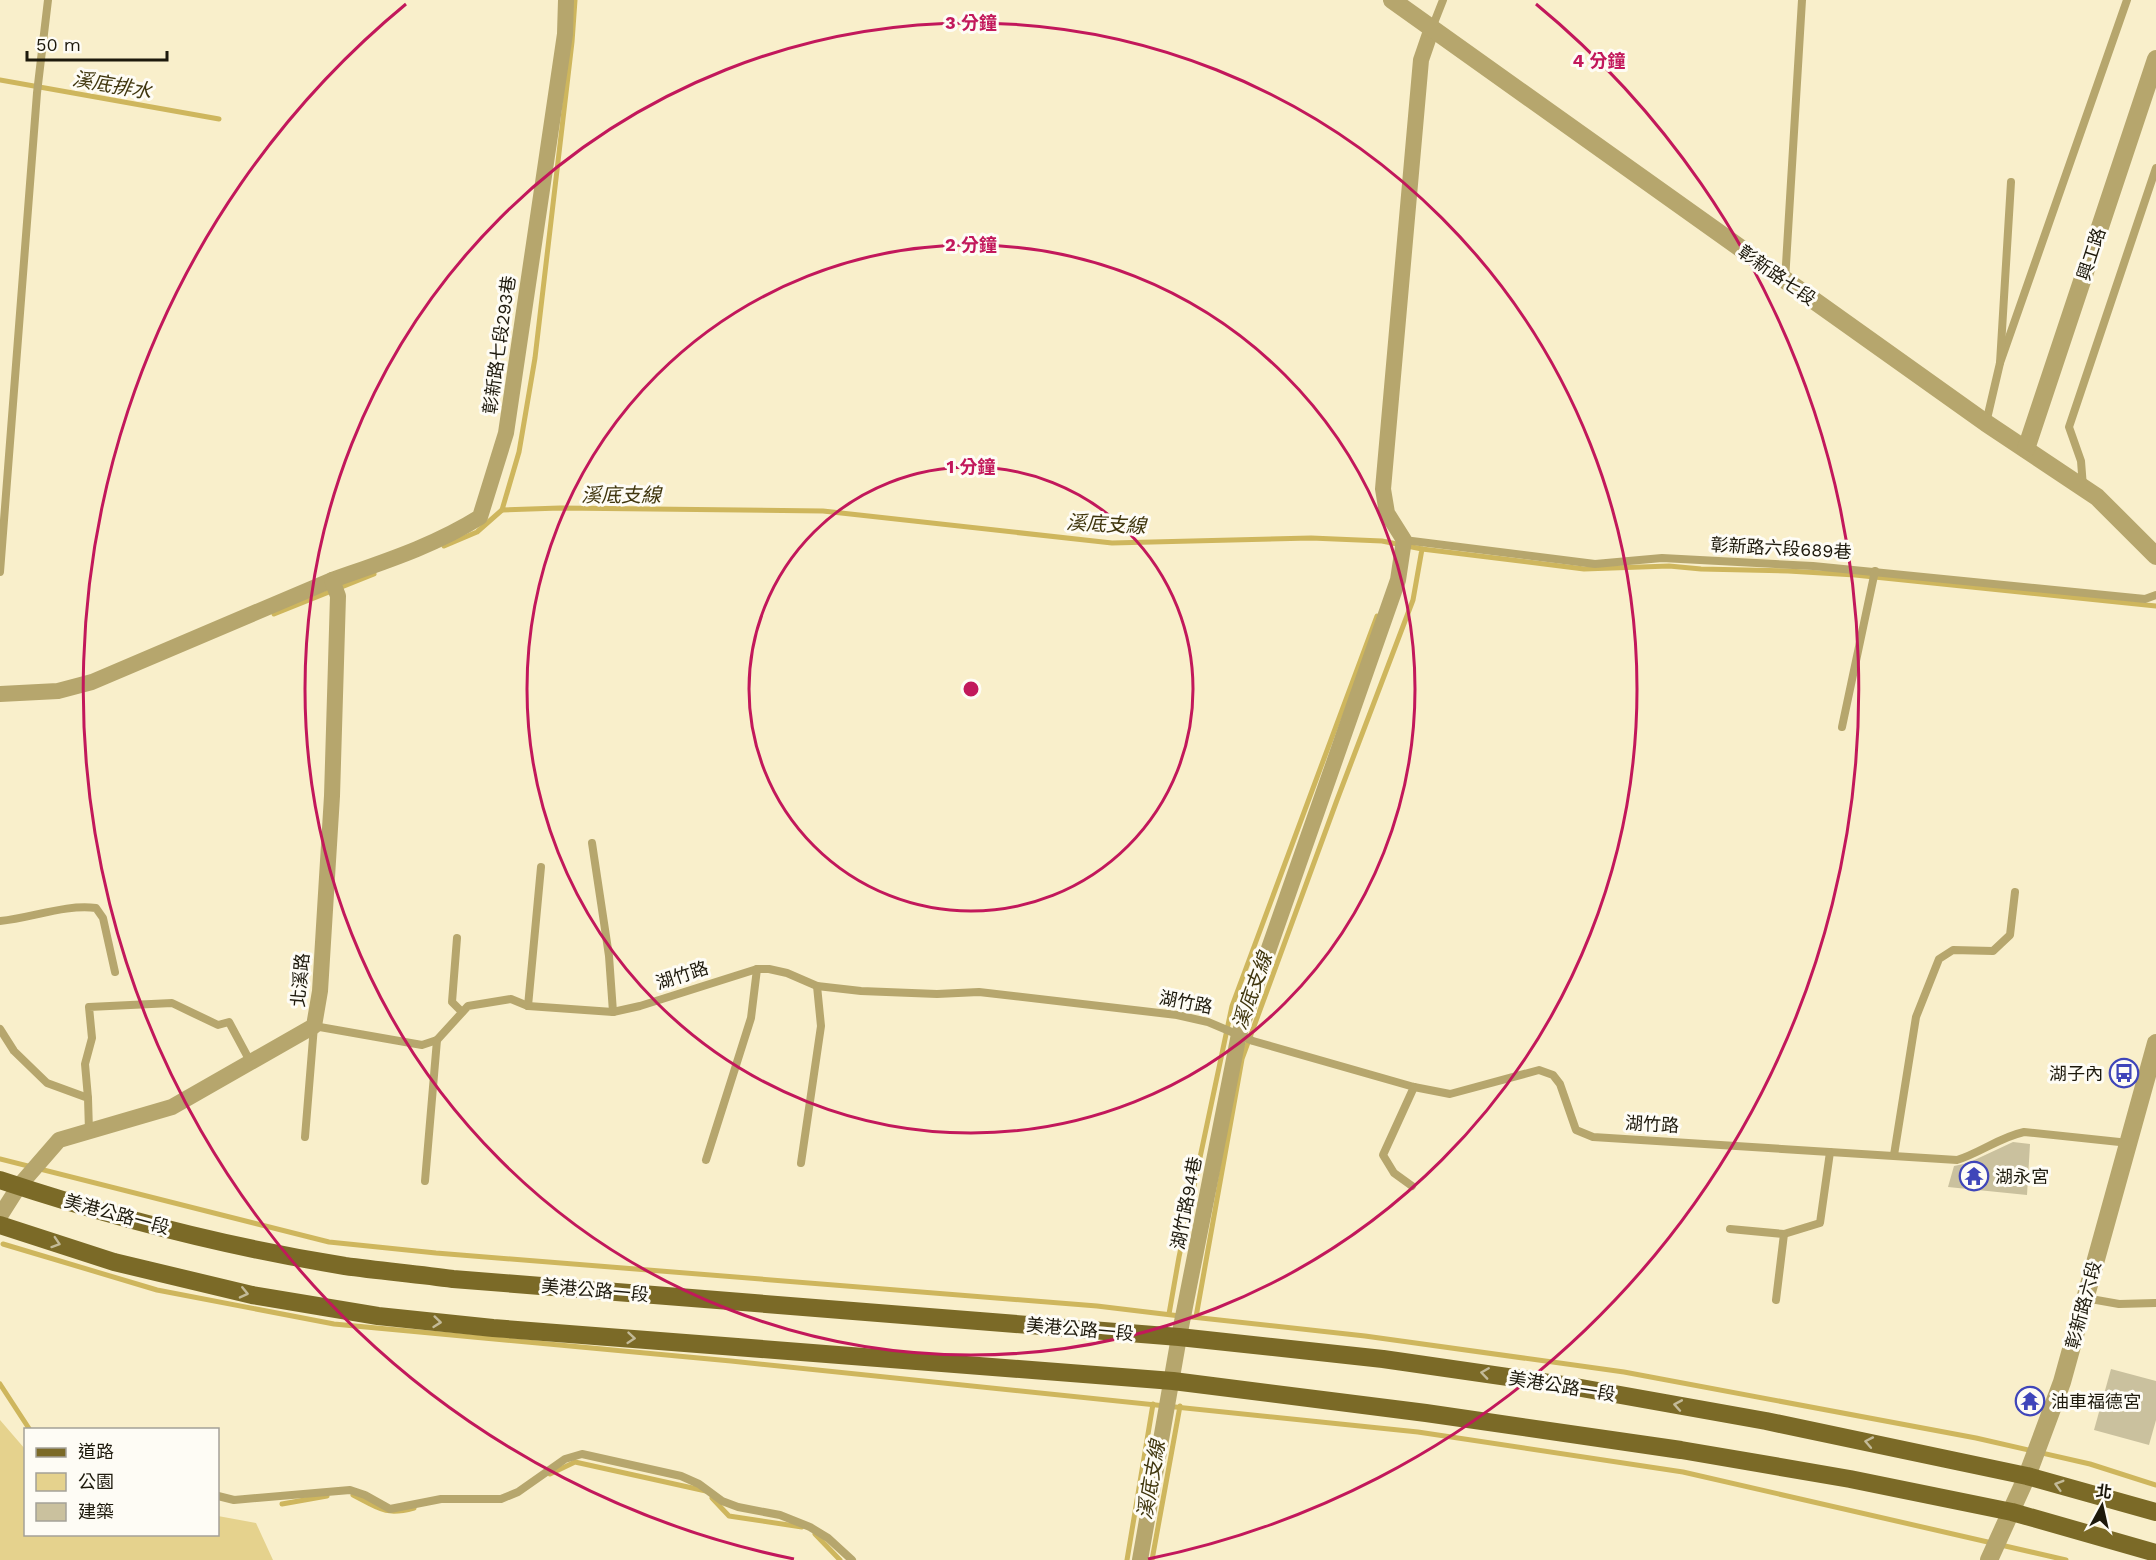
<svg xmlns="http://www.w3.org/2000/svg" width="2156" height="1560" font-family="'Work Sans','Noto Sans TC',sans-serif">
	<rect width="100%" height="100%" fill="#f9efcb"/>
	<!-- green -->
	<path fill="#e5d28d" d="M0 1420 25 1449 26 1534H218V1516L256 1523 273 1560H0Z"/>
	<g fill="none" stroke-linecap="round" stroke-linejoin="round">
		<!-- stream -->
		<g stroke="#ceb65d" stroke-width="5">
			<path d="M575 0 572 42 535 358 519 452 502 510 560 508 823 511 1112 543 1311 538 1382 541 1422 549 1413 600 1337 800 1242 1059 1196 1317"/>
			<path d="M0 80 219 119"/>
			<path d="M444 546 477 532 502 510"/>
			<path d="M1422 549 1584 569 1669 566 1701 569 1788 571 1855 575 2156 606"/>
			<path d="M274 614 374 574"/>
			<path d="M0 1159 329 1242 436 1253 1097 1306 1180 1316"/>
			<path d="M3 1244 157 1290 334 1324 731 1361 1418 1432 1683 1472 2066 1560"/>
			<path d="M1169 1314 1179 1257 1232 1006 1377 616"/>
			<path d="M1192 1317 1365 1336 1624 1372 1976 1438 2090 1464 2156 1485"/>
			<path d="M0 1384 30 1430"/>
			<path d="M550 1474 575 1462 706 1491"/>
			<path d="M353 1495C378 1508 385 1516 414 1508"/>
			<path d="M712 1498 729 1516 802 1527"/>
			<path d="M282 1504 327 1496"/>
			<path d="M815 1534 840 1560"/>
			<path d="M1127 1560 1153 1404"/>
			<path d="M1152 1560 1180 1406"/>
		</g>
	</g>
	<!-- building -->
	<g fill="#cac19e">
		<path d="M2013 1142 2030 1144 2027 1195 1948 1187 1954 1166 1968 1163Z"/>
		<path d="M2111 1369 2156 1381V1420L2149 1445 2094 1430Z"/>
	</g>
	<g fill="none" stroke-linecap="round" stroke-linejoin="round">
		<!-- service -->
		<g stroke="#b6a66d" stroke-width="8">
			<path d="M1432 28 1443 0"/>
			<path d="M1785 281 1802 0"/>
			<path d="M2000 363 2127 0"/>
			<path d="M1986 423 2000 363 2011 182"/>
			<path d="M2083 487 2081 461 2069 427 2156 168"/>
			<path d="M1404 540 1595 564 1662 558 1813 566 2145 599 2156 595"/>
			<path d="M0 572 37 93 48 0"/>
			<path d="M1842 727 1875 571"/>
			<path d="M592 843 609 956 613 1012"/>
			<path d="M0 921C32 918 65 904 96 908L103 918 115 972"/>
			<path d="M457 938 452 1002 462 1012"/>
			<path d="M528 1006 541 867"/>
			<path d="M0 1029 14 1051 47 1083 88 1098 89 1131"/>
			<path d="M88 1098 85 1064 92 1038 89 1007 172 1003 218 1025 229 1022 251 1063"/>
			<path d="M305 1137 314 1026 422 1045 437 1040 468 1006 511 999 528 1006 613 1012 640 1006 757 969H769L787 973 817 986 861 991 937 994 979 992 1177 1015 1208 1022 1253 1041 1414 1087 1450 1094 1539 1070 1553 1075 1560 1084 1576 1130 1593 1137 1957 1160C1980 1153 2000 1137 2024 1132L2129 1143"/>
			<path d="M1894 1155 1916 1017 1939 959 1953 950 1993 951 2010 935 2015 892"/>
			<path d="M706 1160 751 1018 757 969"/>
			<path d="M801 1163 821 1026 817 986"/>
			<path d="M425 1181 437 1040"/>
			<path d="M1412 1186 1394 1173 1383 1155 1414 1087"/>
			<path d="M1730 1229 1784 1234 1820 1223 1830 1152"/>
			<path d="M2085 1298 2119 1304 2156 1303"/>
			<path d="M1776 1300 1784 1234"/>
			<path d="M218 1496 234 1500 350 1490 365 1495 390 1509 441 1499H501L518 1492 565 1459 582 1454 681 1476 699 1484 722 1501 738 1507 780 1515 810 1527 828 1538 852 1560"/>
		</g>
		<!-- minor -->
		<g stroke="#b6a66d" stroke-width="16">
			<path d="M0 694 58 691 92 682 332 580"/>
			<path d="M0 1216 19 1186 59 1140 172 1107 314 1026 320 991 332 796 338 596 332 580C383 562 434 546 480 517L506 433 565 34 566 0"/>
			<path d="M1140 1560 1179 1337 1239 1034 1398 580 1404 540 1387 513 1383 489 1421 60 1432 28"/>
		</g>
		<!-- tertiary -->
		<g stroke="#b6a66d" stroke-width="18">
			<path d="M1392 0 1986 423 2097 497 2156 556"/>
			<path d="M2026 449 2156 59"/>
			<path d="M1989 1560 2027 1476 2062 1382 2156 1043"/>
		</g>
		<!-- primary -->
		<g stroke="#7b6a27" stroke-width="18">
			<path d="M0 1180C111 1217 228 1247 345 1266 381 1271 417 1274 453 1279L1179 1337 1383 1359 1570 1386 1766 1421 2027 1476 2156 1512"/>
			<path d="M0 1225 114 1262 252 1295 378 1316 493 1328 1173 1381 1426 1413 1681 1450 1850 1479 2012 1512 2156 1553"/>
		</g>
	</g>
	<!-- one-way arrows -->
	<defs><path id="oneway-chevron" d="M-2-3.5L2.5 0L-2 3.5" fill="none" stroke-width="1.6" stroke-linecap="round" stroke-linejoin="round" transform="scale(1.5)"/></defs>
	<g stroke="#c3ba98">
		<use href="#oneway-chevron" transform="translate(56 1243) rotate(18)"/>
		<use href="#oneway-chevron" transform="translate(244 1293) rotate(13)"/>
		<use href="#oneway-chevron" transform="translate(437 1322) rotate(6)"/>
		<use href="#oneway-chevron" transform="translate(631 1338) rotate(5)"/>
		<use href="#oneway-chevron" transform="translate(1485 1373) rotate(-172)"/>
		<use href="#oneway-chevron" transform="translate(1678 1405) rotate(-170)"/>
		<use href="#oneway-chevron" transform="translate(1869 1442) rotate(-169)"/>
		<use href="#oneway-chevron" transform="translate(2059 1485) rotate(-164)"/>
	</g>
	<!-- distance rings -->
	<g fill="none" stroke="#c2185b" stroke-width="3">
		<circle cx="971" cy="689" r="222"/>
		<circle cx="971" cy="689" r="444"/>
		<circle cx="971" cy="689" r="666"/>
		<path d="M794 1559A888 888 0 0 1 406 4M1536 4A888 888 0 0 1 1148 1559"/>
	</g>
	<!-- icons -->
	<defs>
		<g id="bus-ring" transform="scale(1.5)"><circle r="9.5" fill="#fefcf5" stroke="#3f45b9" stroke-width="1.5"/><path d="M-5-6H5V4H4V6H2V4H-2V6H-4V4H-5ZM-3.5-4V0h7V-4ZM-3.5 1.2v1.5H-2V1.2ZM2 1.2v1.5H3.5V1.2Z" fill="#3f45b9"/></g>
		<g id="temple-ring" transform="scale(1.5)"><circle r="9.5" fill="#fefcf5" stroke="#3f45b9" stroke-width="1.5"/><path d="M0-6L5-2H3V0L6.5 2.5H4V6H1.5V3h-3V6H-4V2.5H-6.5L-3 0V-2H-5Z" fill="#3f45b9"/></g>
	</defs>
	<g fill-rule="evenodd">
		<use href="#bus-ring" x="2124" y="1073"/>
		<use href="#temple-ring" x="1974" y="1176"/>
		<use href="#temple-ring" x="2030" y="1401"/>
	</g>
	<g text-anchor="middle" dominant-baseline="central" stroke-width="6" stroke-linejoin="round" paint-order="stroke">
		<!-- street labels -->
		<g font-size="18" fill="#1d190c" stroke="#fefcf5">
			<text transform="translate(2091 254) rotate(-72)">興工路</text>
			<text transform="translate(1777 275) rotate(35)">彰新路七段</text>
			<text transform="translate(499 345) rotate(-82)">彰新路七段293巷</text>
			<text transform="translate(1781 548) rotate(3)">彰新路六段689巷</text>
			<text transform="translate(682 975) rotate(-18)">湖竹路</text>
			<text transform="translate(300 980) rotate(-85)">北溪路</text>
			<text transform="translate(1186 1002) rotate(11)">湖竹路</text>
			<text transform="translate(1652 1124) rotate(3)">湖竹路</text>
			<text transform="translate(1186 1203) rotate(-79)">湖竹路94巷</text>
			<text transform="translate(117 1214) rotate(15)">美港公路一段</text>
			<text transform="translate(595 1290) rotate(5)">美港公路一段</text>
			<text transform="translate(2083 1305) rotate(-75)">彰新路六段</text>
			<text transform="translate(1080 1329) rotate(5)">美港公路一段</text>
			<text transform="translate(1562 1386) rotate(9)">美港公路一段</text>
		</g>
		<!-- poi labels -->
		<g font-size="18" fill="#1d190c" stroke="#fefcf5" text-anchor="start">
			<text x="2103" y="1073" text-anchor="end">湖子內</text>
			<text x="1995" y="1176">湖永宮</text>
			<text x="2051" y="1401">油車福德宮</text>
		</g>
		<!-- water labels -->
		<g font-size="20" font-style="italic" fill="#40360e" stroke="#fefcf5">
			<text transform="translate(112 85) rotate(10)">溪底排水</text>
			<text x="621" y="495">溪底支線</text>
			<text transform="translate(1106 524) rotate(3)">溪底支線</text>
			<text transform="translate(1252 991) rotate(-70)">溪底支線</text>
			<text transform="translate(1151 1480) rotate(-80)">溪底支線</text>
		</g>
	</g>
	<circle cx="971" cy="689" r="9" fill="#c2185b" stroke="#fefcf5" stroke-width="3"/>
	<g font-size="18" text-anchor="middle" font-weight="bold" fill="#c2185b" stroke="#fefcf5" stroke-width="6" stroke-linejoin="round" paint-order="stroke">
		<text x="971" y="29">3 分鐘</text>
		<text x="1599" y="67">4 分鐘</text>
		<text x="971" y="251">2 分鐘</text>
		<text x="971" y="473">1 分鐘</text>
	</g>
	<!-- legend -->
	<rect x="24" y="1428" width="195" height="108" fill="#fefcf5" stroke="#a4a198" stroke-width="1.5"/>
	<rect x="36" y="1448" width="30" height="9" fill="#7b6a27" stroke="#a4a198" stroke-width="1.5"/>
	<text x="78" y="1458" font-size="18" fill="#1d190c">道路</text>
	<rect x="36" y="1473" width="30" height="18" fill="#e5d28d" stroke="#a4a198" stroke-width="1.5"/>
	<text x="78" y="1488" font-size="18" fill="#1d190c">公園</text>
	<rect x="36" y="1503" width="30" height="18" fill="#cac19e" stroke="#a4a198" stroke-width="1.5"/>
	<text x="78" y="1518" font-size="18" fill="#1d190c">建築</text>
	<!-- north arrow -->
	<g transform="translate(2102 1506) rotate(8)" stroke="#fefcf5" stroke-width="4.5" paint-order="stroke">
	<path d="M0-4.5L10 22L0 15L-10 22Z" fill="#1d190c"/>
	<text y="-9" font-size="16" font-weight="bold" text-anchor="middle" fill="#1d190c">北</text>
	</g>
	<!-- scale -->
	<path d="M27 51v9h140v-9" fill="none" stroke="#1d190c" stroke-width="3"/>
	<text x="36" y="51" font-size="18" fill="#1d190c" stroke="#fefcf5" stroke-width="4.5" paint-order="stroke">50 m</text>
</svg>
